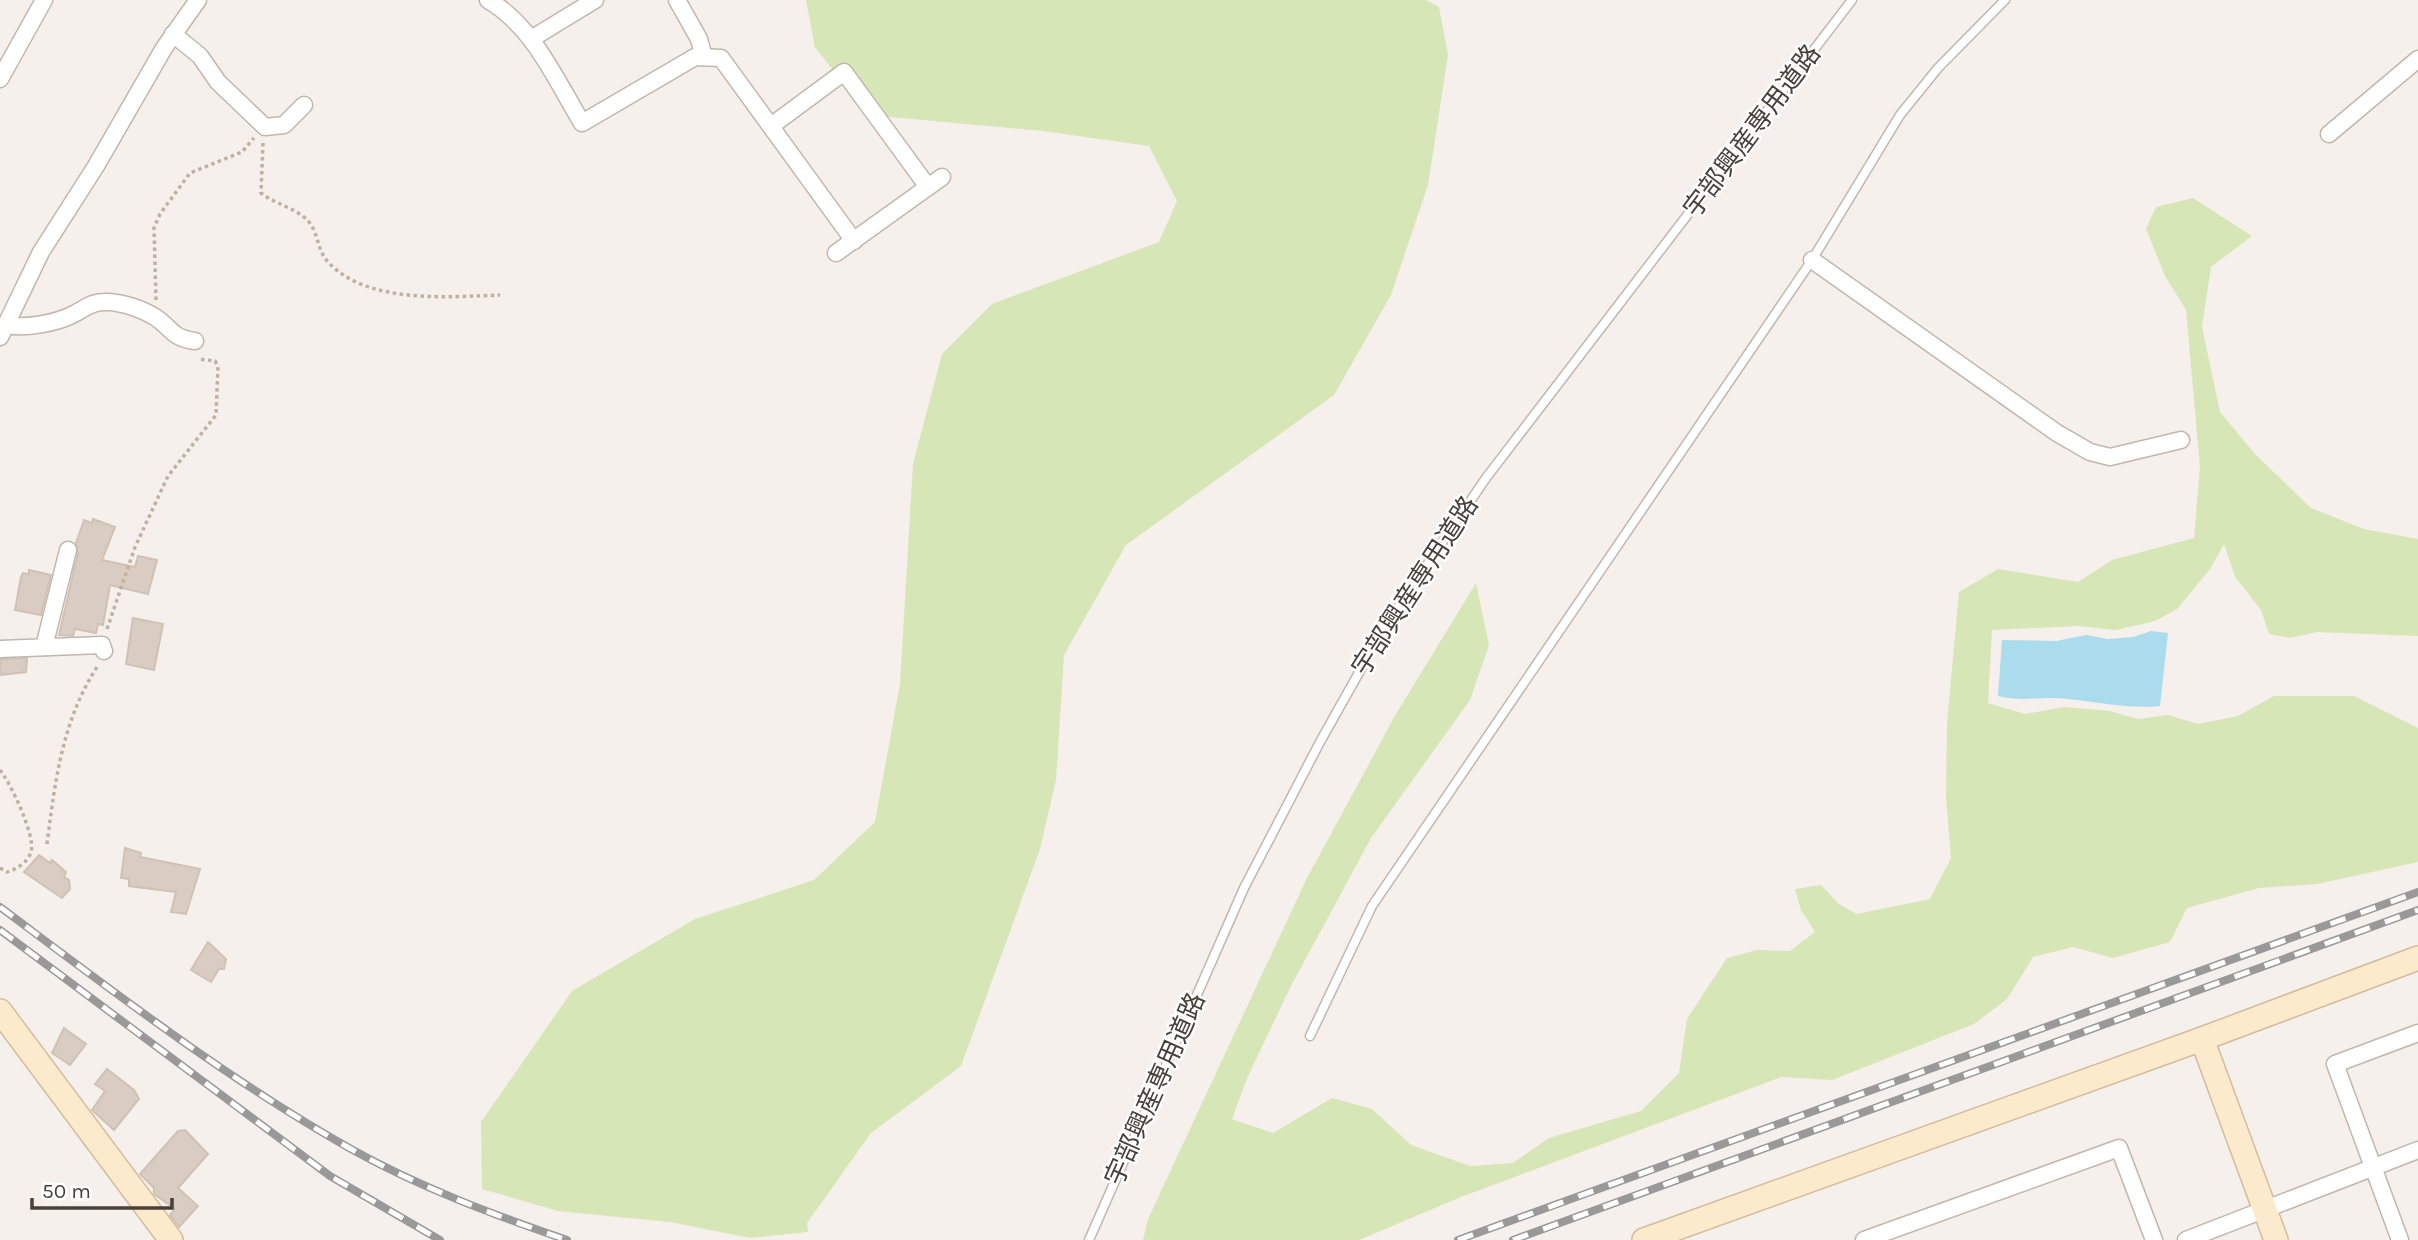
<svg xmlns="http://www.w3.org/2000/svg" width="2418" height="1240" font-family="Karla,'Noto Sans JP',sans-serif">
	<rect width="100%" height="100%" fill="#f5f0eb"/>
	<!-- green -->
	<g fill="#d7e6b6">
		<path d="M806 0H1426L1439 7 1448 55 1428 185 1391 295 1334 395 1126 545 1064 655 1056 780 1040 849 961 1066 871 1133 807 1223 808 1232 750 1238 670 1222 558 1211 482 1189 481 1122 572 991 695 919 814 880 875 822 900 684 913 464 942 354 992 304 1159 242 1177 201 1149 146 1043 131 868 115 815 47Z"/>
		<path d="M2193 198 2252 236 2211 267 2202 327 2220 412 2255 454 2311 508 2364 529 2418 539V636L2317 632 2290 638 2269 634 2261 610 2235 577 2224 544 2210 569 2177 609 2155 621 2116 630 2079 626 1992 630 1988 703 2025 714 2064 707 2110 711 2138 719 2168 715 2198 724 2238 716 2274 696H2354L2418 728V862L2317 884 2259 888 2187 908 2170 942 2113 958 2073 947 2033 957 2007 999 1974 1024 1832 1080 1781 1077 1461 1197 1359 1240H1143L1148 1219 1307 878 1396 714 1476 583 1489 645 1470 700 1371 838 1291 986 1248 1076 1232 1119 1273 1133 1332 1098 1372 1109 1411 1145 1470 1166 1513 1163 1549 1138 1641 1111 1679 1073 1687 1019 1727 958 1757 950 1790 951 1815 932 1801 910 1795 889 1821 885 1839 904 1857 914 1930 899 1951 858 1946 799 1947 723 1959 592 1998 569 2078 582 2112 560 2194 538 2200 467 2186 310 2165 276 2146 229 2156 207Z"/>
	</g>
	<!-- water -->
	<path fill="#abdcee" d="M2151 631 2168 633 2160 706C2124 710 2088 699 2052 698 2031 698 2019 701 1998 696L2002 640 2056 641 2086 635 2108 639 2133 637Z"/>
	<!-- building -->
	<g fill="#d9cdc3" stroke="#d0c1b4" stroke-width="2">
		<path d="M93 519 115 527 102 560 135 567 138 556 157 560 148 594 110 585 103 625 98 624 96 633 75 629 73 636 59 635 78 553 76 543 84 520 92 523Z"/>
		<path d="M29 570 51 575 41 615 15 610 21 577 23 573 29 574Z"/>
		<path d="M133 618 163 624 154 670 126 664Z"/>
		<path d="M27 658 26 672 0 675V659Z"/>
		<path d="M125 848 141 853 140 857 200 869 186 914 171 912 176 892 129 886V879L121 878Z"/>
		<path d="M39 855 50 863 52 860 66 872 64 877 69 880 70 889 62 898 24 872Z"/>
		<path d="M208 942 226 959 224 969H219L211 982 191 970Z"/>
		<path d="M64 1028 86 1044 70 1065 52 1053Z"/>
		<path d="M107 1069 134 1090 139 1099 114 1130 92 1110 105 1091 95 1084Z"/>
		<path d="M185 1130 208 1154 178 1188 198 1206 179 1227 170 1215 175 1209 154 1194V1188L140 1174 178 1131Z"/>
	</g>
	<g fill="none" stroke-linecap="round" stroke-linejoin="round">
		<!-- lane casing -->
		<g stroke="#c0b7ad" stroke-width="11">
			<g id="lane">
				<path d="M1310 1036 1372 906 1812 260 1900 115 1938 68 2005 0"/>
				<path d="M1089 1240 1244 888 1320 742 1384 628 1486 478 1852 0"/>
			</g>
		</g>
		<!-- street casing -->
		<g stroke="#c0b7ad" stroke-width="19">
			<g id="street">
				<path d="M488 0C533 26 556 80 582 123L695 57 721 58 854 241"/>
				<path d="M677 0 699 39 704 57"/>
				<path d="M173 34 200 56 218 82 265 127 284 125 304 105"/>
				<path d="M531 39 595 0"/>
				<path d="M0 79 44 0"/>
				<path d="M771 126 844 72 928 187"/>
				<path d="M2329 134 2418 59"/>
				<path d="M836 253 942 177"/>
				<path d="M1812 260 2057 433 2090 452 2110 457 2181 440"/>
				<path d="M6 325C25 329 57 323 74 314 87 307 93 301 109 302 124 303 142 309 155 317 172 328 171 338 195 341"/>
				<path d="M0 337 41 252 96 166 164 48 198 0"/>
				<path d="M44 647 68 550"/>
				<path d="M0 649 102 645 104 651"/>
				<path d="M1864 1240 2119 1148 2154 1240"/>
				<path d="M2186 1240 2418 1150"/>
				<path d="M2400 1240 2335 1064 2418 1033"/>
			</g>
		</g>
		<!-- secondary casing -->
		<g stroke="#d2bc9c" stroke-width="26">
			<g id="secondary">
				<path d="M0 1011 171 1240"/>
				<path d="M2202 1039 2276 1240"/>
				<path d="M1644 1240 2202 1039 2418 958"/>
			</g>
		</g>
		<!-- path -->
		<g stroke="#c1b09f" stroke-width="3.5" stroke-dasharray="3.5 3.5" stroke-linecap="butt">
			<path d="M263 143 261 193C274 203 291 207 304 217 320 230 315 249 329 263 368 304 447 297 500 295"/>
			<path d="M156 300 154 228 160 214 190 173 242 152 254 138"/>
			<path d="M107 629 135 547 168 476 216 415 218 366 215 361 199 359"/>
			<path d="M0 770C10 782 36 836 31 852 28 862 16 870 7 872L0 868"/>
			<path d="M47 844C55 782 62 721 97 667"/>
		</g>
		<!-- lane -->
		<use href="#lane" stroke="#fff" stroke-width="8"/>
		<!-- street -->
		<use href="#street" stroke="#fff" stroke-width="16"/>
		<!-- secondary -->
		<use href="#secondary" stroke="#fceacd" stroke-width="23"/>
		<!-- rail casing -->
		<g stroke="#999" stroke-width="8">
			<g id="rail">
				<path d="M0 907C114 992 227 1079 351 1149 419 1187 494 1215 567 1240"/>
				<path d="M0 930 330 1176 440 1240"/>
				<path d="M1458 1240 2418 892"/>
				<path d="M1513 1240 2418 910"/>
			</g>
		</g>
		<!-- rail -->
		<use href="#rail" stroke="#fff" stroke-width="5" stroke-dasharray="16" stroke-linecap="butt"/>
	</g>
	<g text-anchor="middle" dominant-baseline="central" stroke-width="5" stroke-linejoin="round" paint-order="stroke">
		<!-- street labels -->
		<g font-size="26" fill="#484039" stroke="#fff">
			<text transform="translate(1752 131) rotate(-53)">宇部興産専用道路</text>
			<text transform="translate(1415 586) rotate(-57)">宇部興産専用道路</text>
			<text transform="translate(1155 1089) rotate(-66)">宇部興産専用道路</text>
		</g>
	</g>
	<!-- scale -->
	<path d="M32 1198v10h140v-10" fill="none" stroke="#484039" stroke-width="3.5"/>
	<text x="42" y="1198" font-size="21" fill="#484039" stroke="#ffffff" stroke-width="5" paint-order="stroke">50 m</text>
</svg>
